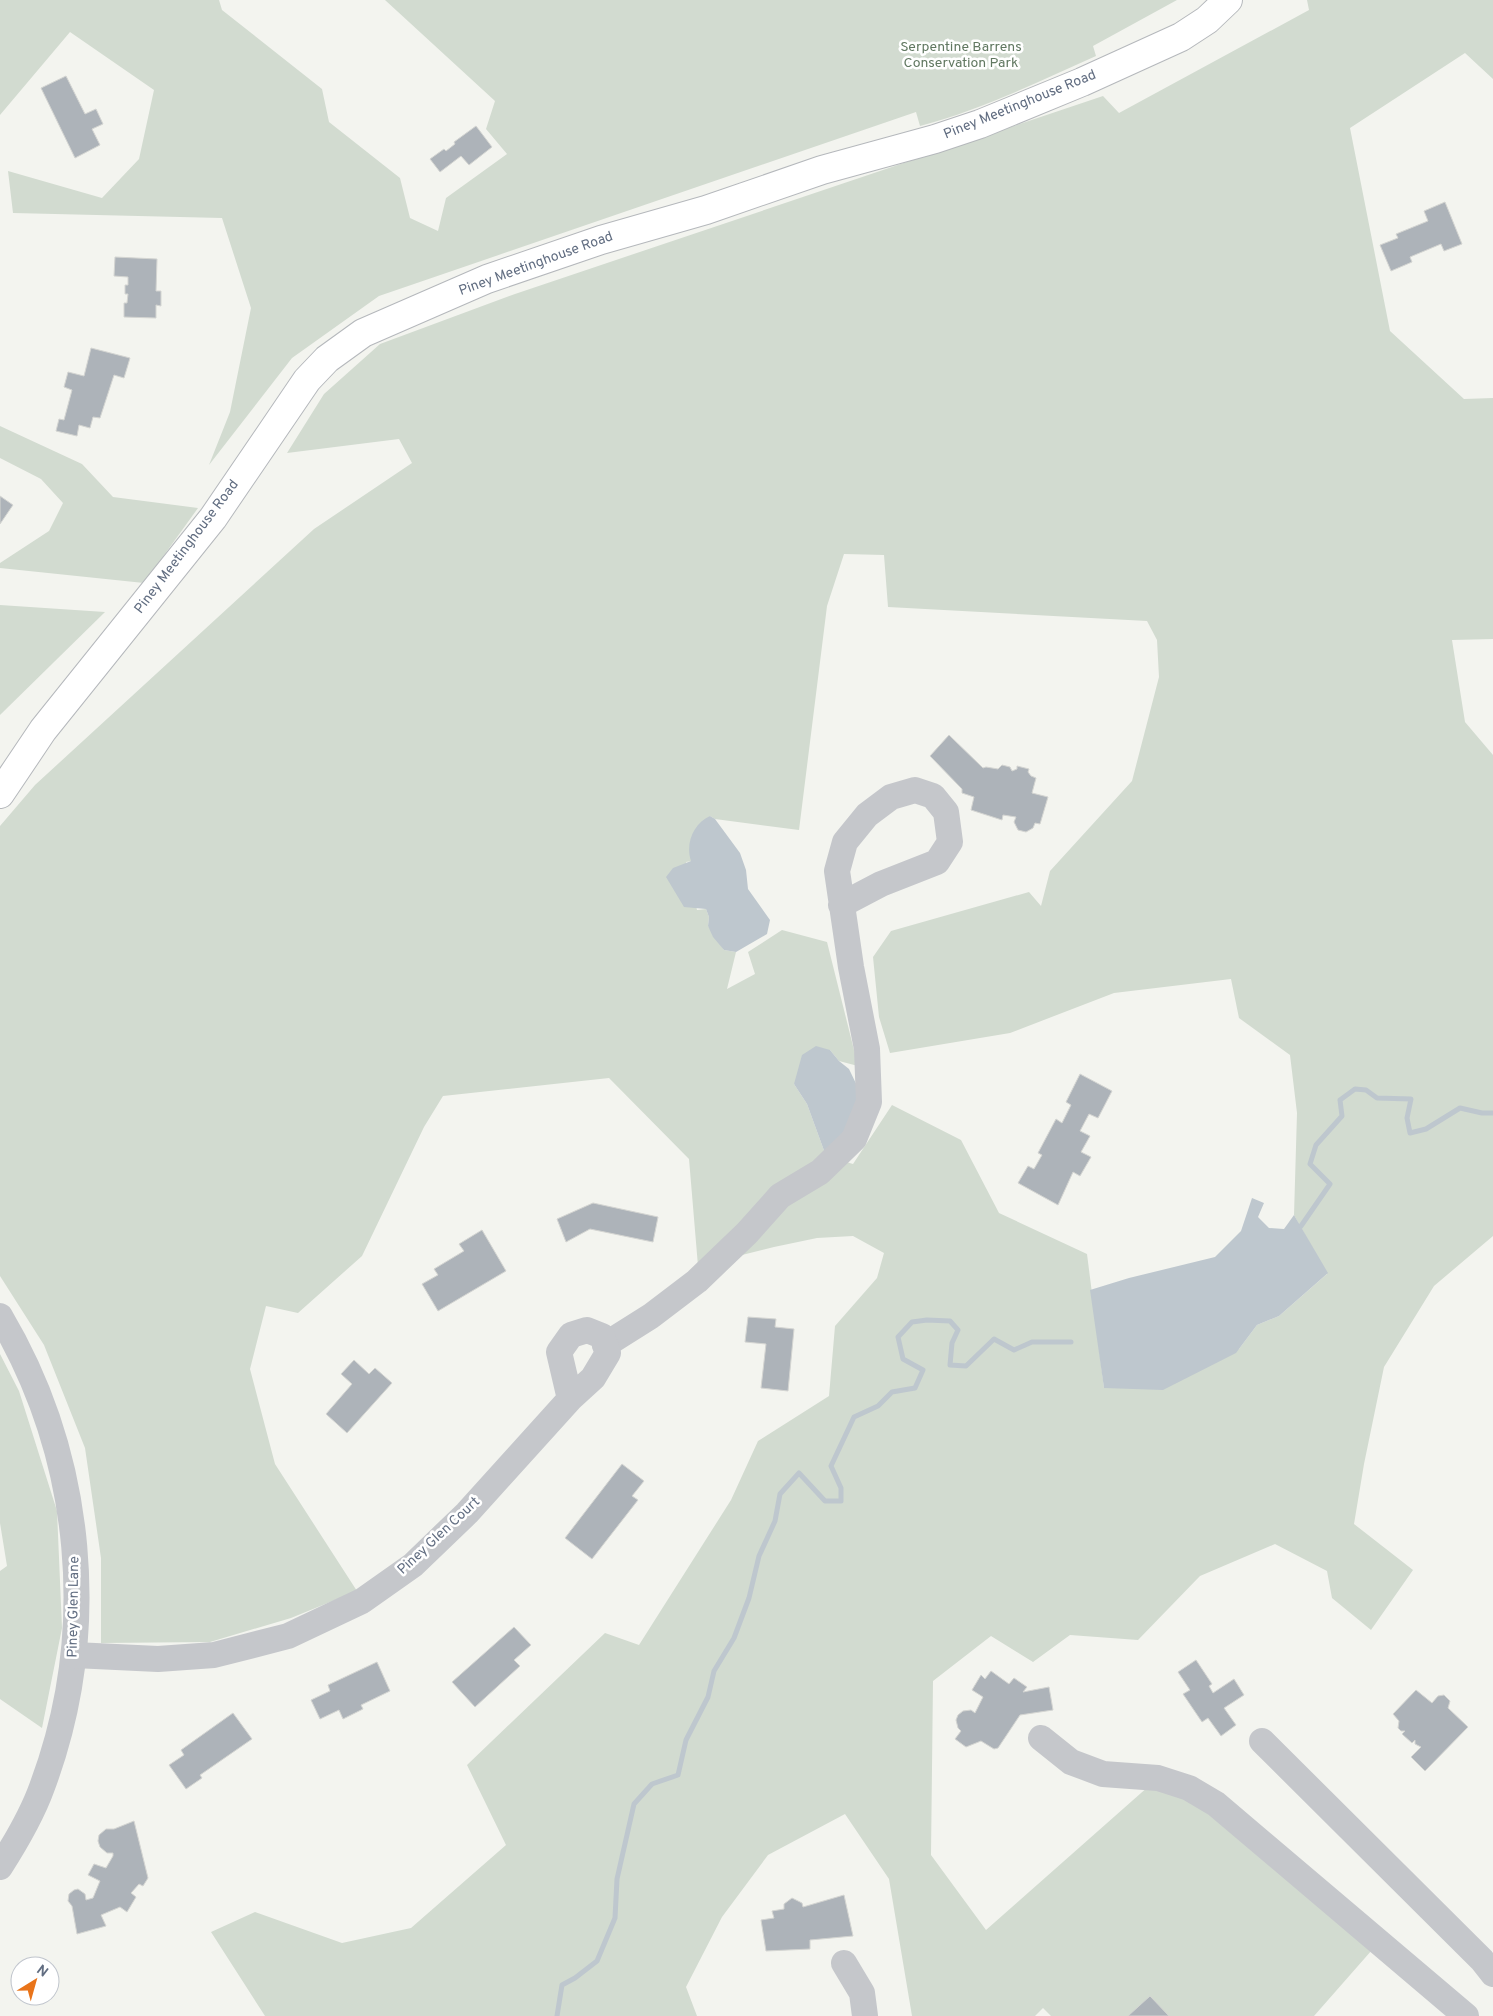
<svg xmlns="http://www.w3.org/2000/svg" width="1493" height="2016" font-family="Overpass,sans-serif">
	<rect width="100%" height="100%" fill="#f3f4ef"/>
	<!-- green -->
	<g fill="#d2dbd0" fill-rule="evenodd">
		<path d="M0 0H219L222 10 322 89 329 122 400 178 410 218 438 231 446 198 507 154 486 129 495 101 385 0H1177L1093 46 1096 56C1038 82 981 110 920 126L916 112 379 296 292 358 209 465 230 412 251 308 222 218 13 213 8 171 102 198 139 159 154 90 70 32 0 115Z"/>
		<path d="M1307 0H1493V79L1465 53 1350 128 1390 331 1464 399 1493 398V639L1452 640 1465 722 1493 755V1236L1434 1286 1384 1367 1364 1464 1354 1524 1413 1570 1371 1630 1332 1598 1327 1571 1275 1544 1200 1576 1138 1640 1070 1635 1033 1662 991 1636 933 1681 931 1855 986 1930 1158 1778 1189 1788 1379 1942 1314 2016H1051L1043 2008 1035 2016H912L889 1879 845 1814 768 1855 722 1917 686 1987 697 2016H265L211 1932 255 1912 342 1943 411 1928 506 1845 467 1765 605 1633 639 1645 731 1500 758 1441 829 1396 835 1326 877 1278 884 1253 853 1236 817 1238 774 1247 698 1266 689 1159 609 1078 443 1096 424 1127 362 1256 298 1313 266 1306 250 1369 275 1464 357 1591 291 1618 210 1642 101 1643V1558L85 1448 44 1345 0 1276V826L35 785 314 529 412 463 399 439 287 453 324 394 380 344 515 294 1103 96 1119 113 1309 10ZM844 554 884 555 888 607 1147 621 1157 640 1159 677 1132 781 1050 871 1041 906 1029 892 891 931 873 957 879 1017 890 1053 1010 1033 1114 993 1231 979 1239 1018 1290 1055 1297 1113 1294 1215 1327 1274 1279 1316 1257 1325 1239 1349 1104 1388 1087 1254 999 1213 961 1140 892 1105 853 1164 826 1156 807 1104 794 1084 830 1050 839 1061 858 1066 827 942 782 930 748 952 755 974 727 989 736 952 724 950 708 926 709 917 706 909 697 910 686 862 691 861 710 816 715 819 799 830 827 606Z"/>
		<path d="M0 426 82 464 113 497 198 508 144 583 0 568V563L49 531 63 503 41 479 0 458Z"/>
		<path d="M0 605 105 612 0 715Z"/>
		<path d="M0 1354 19 1391 57 1511 62 1628 42 1728 0 1699V1571L7 1566 0 1523Z"/>
	</g>
	<!-- water -->
	<g fill="#bec7ce">
		<path d="M710 816 715 819 740 853 746 870 748 889 770 920 767 934 736 952 724 950 713 937 708 926 709 917 706 909 684 907 666 877 673 868 691 861C685 843 694 823 710 816Z"/>
		<path d="M816 1046 830 1050 839 1061 849 1069 862 1096 860 1109 826 1156 807 1104 794 1084 802 1055Z"/>
		<path d="M1252 1198 1264 1203 1258 1217 1269 1228 1284 1229 1294 1215 1328 1273 1279 1316 1257 1325 1236 1353 1163 1390 1104 1388 1090 1290 1129 1278 1215 1257 1241 1231Z"/>
	</g>
	<g fill="none" stroke-linecap="round" stroke-linejoin="round">
		<!-- stream -->
		<g stroke="#bec7ce" stroke-width="5">
			<path d="M1301 1226 1330 1184 1310 1164 1316 1145 1342 1116 1340 1100 1355 1089 1366 1090 1377 1098 1411 1099 1407 1118 1410 1133 1426 1129 1460 1108 1482 1113H1493"/>
			<path d="M557 2016 562 1985 575 1978 597 1961 615 1918 617 1879 634 1804 652 1784 678 1775 686 1740 708 1697 714 1671 734 1638 749 1598 759 1556 775 1521 780 1494 799 1473 825 1501H841V1488L831 1466 854 1417 878 1406 892 1392 915 1388 923 1370 903 1359 898 1337 912 1322 927 1320 950 1321 958 1330 952 1343 950 1365 966 1366 994 1339 1014 1350 1032 1342H1071"/>
		</g>
	</g>
	<!-- building -->
	<g fill="#adb3b9" stroke="#d4d5d2">
		<path d="M66 76 85 114 96 109 103 124 92 129 100 145 75 158 41 88Z"/>
		<path d="M476 126 492 147 469 165 461 156 440 172 430 159 444 149 446 151 455 144 454 142Z"/>
		<path d="M1445 202 1462 244 1444 251 1441 244 1410 257 1412 262 1391 271 1380 245 1398 238 1396 234 1428 221 1424 211Z"/>
		<path d="M115 257 157 259 156 291H161V306L156 305V318L124 317V303H127L128 294H125V285H128V277L114 276Z"/>
		<path d="M91 348 130 358 124 378 114 375 100 418 93 417 90 428 79 425 77 436 56 431 59 419 64 420 72 390 64 387 68 372 84 376Z"/>
		<path d="M0 496 13 505 0 524Z"/>
		<path d="M949 735 983 768 986 767 998 769 1002 765 1010 767 1012 771 1017 769V766L1029 769 1028 772 1031 776 1036 778 1032 793 1048 797 1040 824 1035 823 1033 828 1026 832 1018 830 1014 822 1016 817 1003 815 1002 820 971 810 974 797 962 793V789L930 756Z"/>
		<path d="M1080 1074 1112 1091 1098 1118 1089 1114 1080 1131 1090 1136 1081 1152 1091 1157 1080 1176 1073 1172 1058 1205 1018 1183 1028 1166 1034 1169 1042 1155 1038 1153 1056 1119 1062 1123 1071 1105 1066 1102Z"/>
		<path d="M593 1203 658 1217 653 1242 590 1229 566 1242 557 1219Z"/>
		<path d="M482 1230 506 1271 438 1311 422 1284 438 1275 434 1269 464 1251 459 1244Z"/>
		<path d="M748 1317 776 1319 775 1327 794 1329 788 1391 761 1388 766 1344 745 1342Z"/>
		<path d="M354 1360 369 1374 375 1368 392 1383 347 1433 326 1414 352 1384 341 1374Z"/>
		<path d="M622 1464 644 1481 632 1496 638 1500 592 1559 565 1538Z"/>
		<path d="M514 1627 531 1645 514 1660 520 1666 475 1707 452 1682Z"/>
		<path d="M1196 1660 1212 1684 1209 1686 1213 1693 1234 1679 1244 1695 1224 1708 1236 1725 1221 1736 1208 1718 1202 1722 1183 1694 1190 1690 1178 1672Z"/>
		<path d="M377 1662 390 1691 361 1705 363 1709 343 1719 339 1710 320 1719 311 1700 330 1691 328 1685Z"/>
		<path d="M991 1671 1009 1684 1014 1678 1027 1687 1023 1692 1049 1687 1053 1710 1020 1715 998 1748 994 1749 981 1741 966 1747 955 1739 961 1731 958 1728 956 1720 958 1715 963 1711 971 1710 975 1713 983 1697 972 1690 981 1675 985 1679Z"/>
		<path d="M1416 1690 1432 1703 1438 1696 1444 1695 1450 1701 1448 1708 1468 1727 1425 1771 1411 1757 1421 1747 1415 1744V1740L1412 1743 1402 1734 1405 1731H1401L1398 1728 1399 1721 1393 1714Z"/>
		<path d="M233 1713 252 1739 200 1775 202 1778 186 1789 169 1765 184 1755 181 1750Z"/>
		<path d="M134 1821 148 1878 143 1886 139 1884 131 1893 136 1897 127 1912 120 1907 101 1915 106 1926 77 1934 72 1906 68 1901 69 1894 74 1890 78 1889 85 1894 86 1900 93 1898 100 1881 88 1875 94 1864 106 1868 113 1856V1853H107L100 1847 98 1841 99 1835 106 1829H114Z"/>
		<path d="M844 1895 853 1936 810 1940V1949L766 1951 761 1920 774 1918 772 1911 784 1909V1904L792 1898 802 1903 803 1907Z"/>
		<path d="M1150 1996 1169 2016H1128Z"/>
	</g>
	<g fill="none" stroke-linecap="round" stroke-linejoin="round">
		<!-- major casing -->
		<g stroke="#b5b8bc" stroke-width="30">
			<path id="major" d="M0 794 43 730 213 518 307 380 327 359 363 333 487 279 601 240 706 210 822 170 935 139 980 124 1082 82 1181 37 1207 20 1228 0"/>
		</g>
		<!-- minor -->
		<g stroke="#c5c7cb" stroke-width="26">
			<path d="M0 1316C84 1458 100 1632 42 1787 32 1815 16 1842 0 1867"/>
			<path d="M605 1345 651 1316 697 1281 747 1233 780 1196 820 1172 854 1139 869 1102 867 1049 851 967 837 871 845 842 867 815 891 797 915 790 933 796 946 812 950 842 937 862 881 884 841 905"/>
			<path d="M74 1655 158 1659 214 1655 288 1636 362 1601 413 1565 467 1513 570 1399 593 1378 608 1353 602 1336 587 1330 571 1335 559 1352 570 1399"/>
			<path d="M1041 1738 1071 1762 1103 1774 1158 1778 1189 1788 1216 1804 1466 2016"/>
			<path d="M1262 1741 1482 1960 1493 1974"/>
			<path d="M844 1963 862 1993 865 2016"/>
		</g>
		<!-- major -->
		<use href="#major" stroke="#fff" stroke-width="28"/>
	</g>
	<g text-anchor="middle" dominant-baseline="central" stroke-width="5" stroke-linejoin="round" paint-order="stroke">
		<!-- park labels -->
		<g font-size="14" fill="#617861" stroke="#fff">
			<text x="961" y="47">Serpentine Barrens<tspan x="961" dy="16">Conservation Park</tspan></text>
		</g>
		<!-- street labels -->
		<g font-size="14" fill="#616d81" stroke="#fff">
			<text transform="translate(1020 105) rotate(-22)">Piney Meetinghouse Road</text>
			<text transform="translate(536 264) rotate(-20)">Piney Meetinghouse Road</text>
			<text transform="translate(187 547) rotate(-53)">Piney Meetinghouse Road</text>
			<text transform="translate(439 1536) rotate(-43)">Piney Glen Court</text>
			<text transform="translate(74 1607) rotate(-89)">Piney Glen Lane</text>
		</g>
	</g>
	<!-- north arrow -->
	<g transform="translate(35 1981) rotate(37)"><circle r="24" fill="#ffffff" stroke="#c0c5cd"/>
	<path d="M0-4L9 19L0 12L-9 19Z" fill="#e9741a"/>
	<text y="-8" font-size="14" font-weight="bold" text-anchor="middle" fill="#616d81">N</text>
	</g>
</svg>
